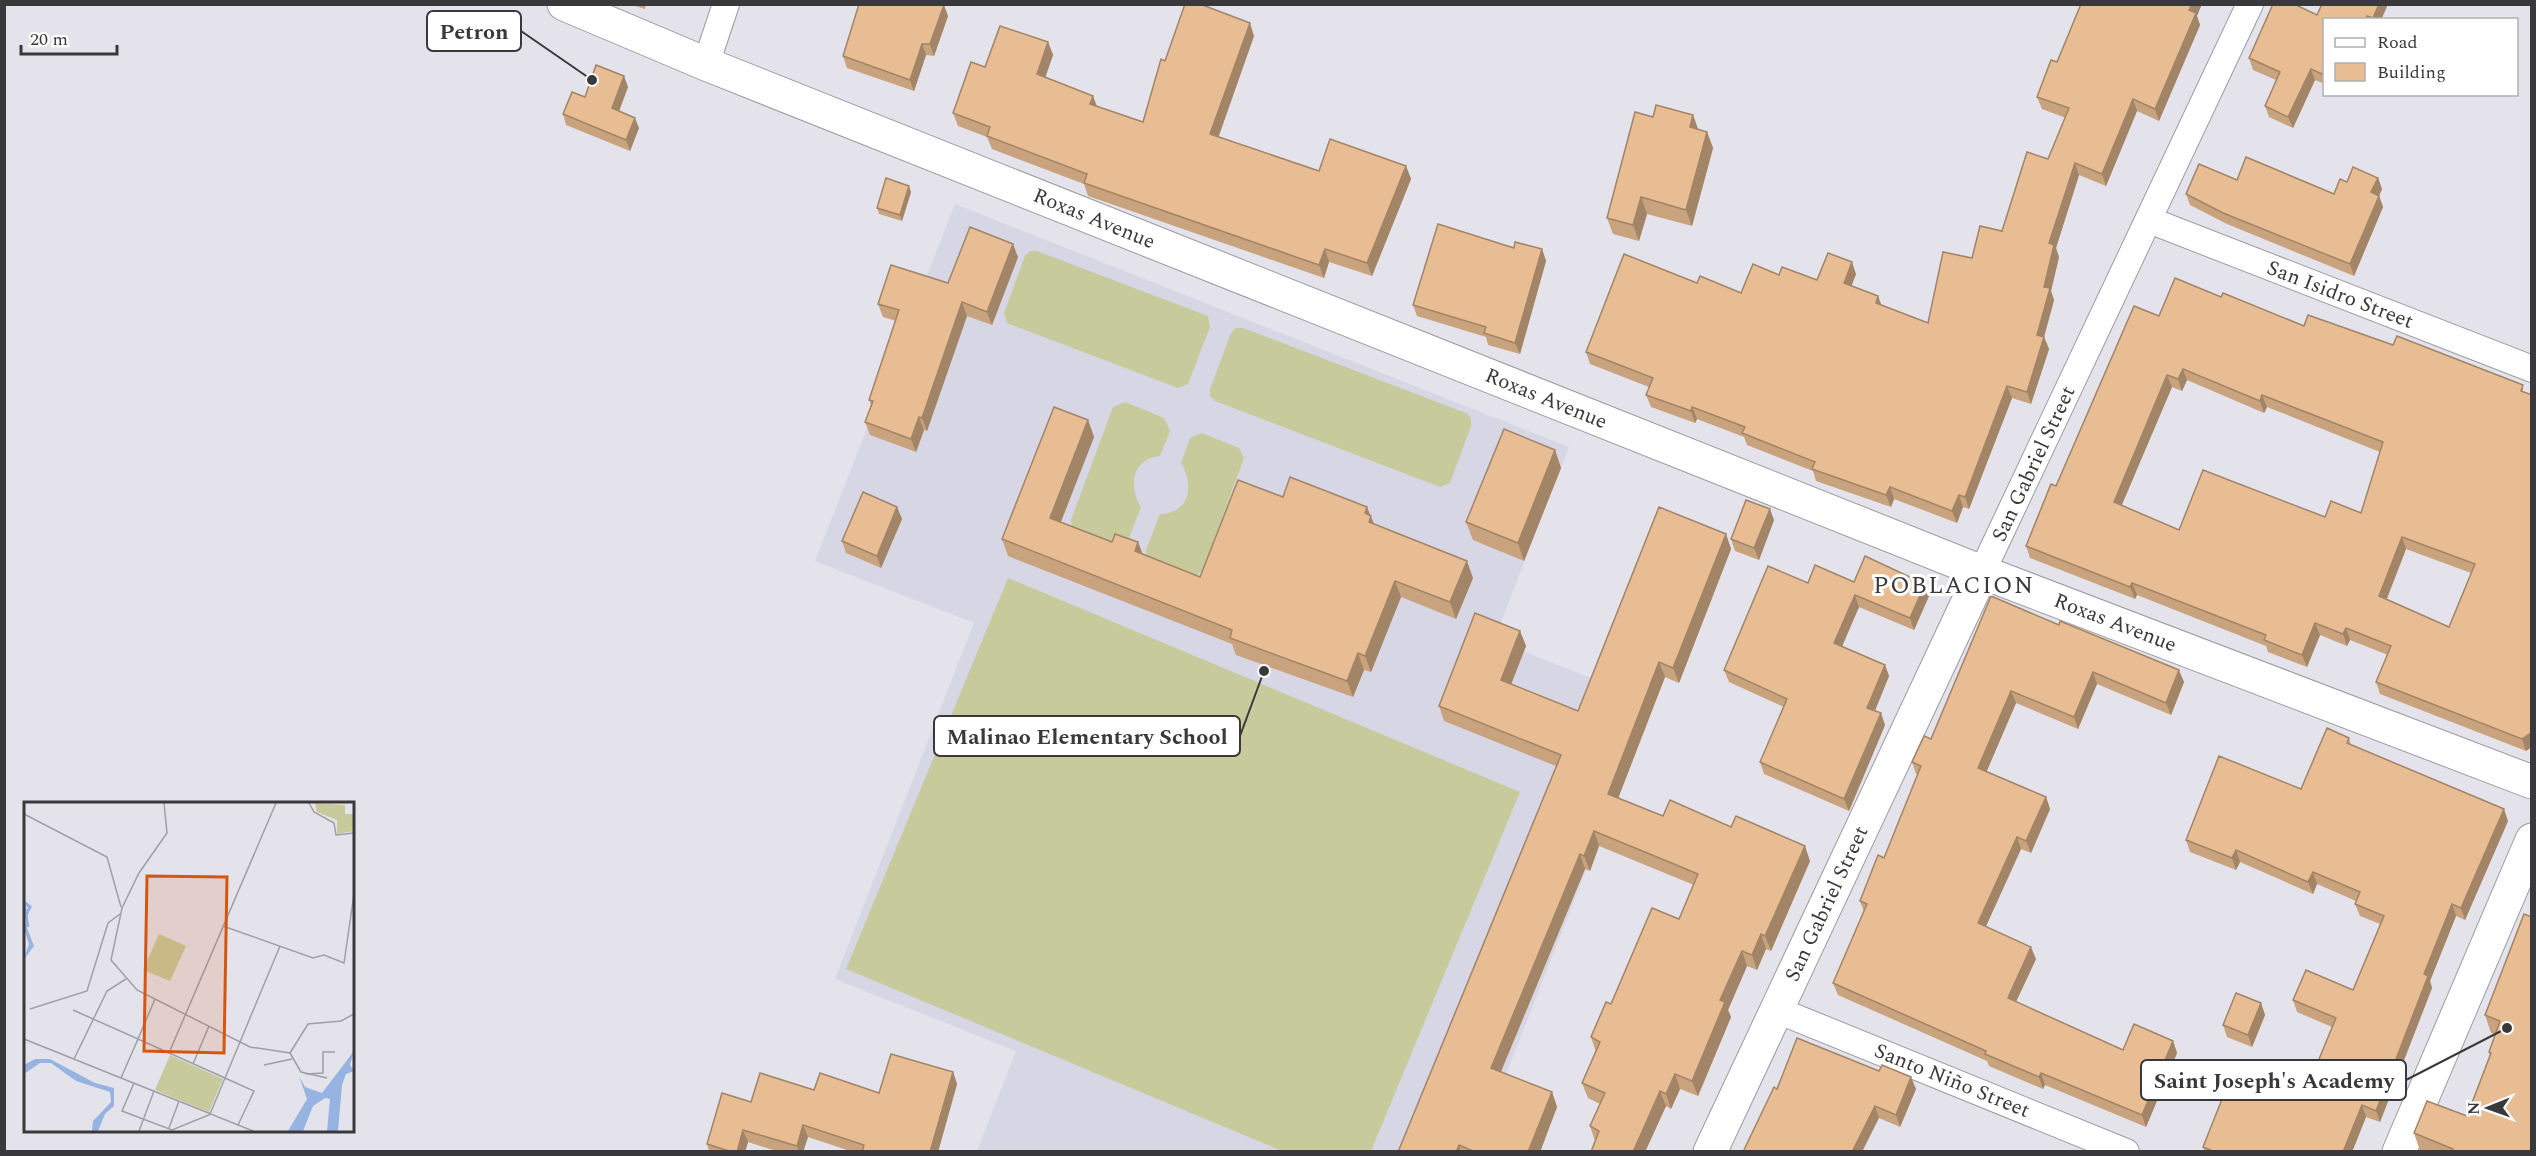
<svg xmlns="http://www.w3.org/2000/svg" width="2536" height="1156" font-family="Spectral,serif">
	<rect width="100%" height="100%" fill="#e4e3eb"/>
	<!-- built -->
	<path fill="#d7d6e5" d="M955 204 1569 447 1494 640 1652 702 1476 1151H977L1016 1051 835 979 974 623 815 561Z"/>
	<!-- grass -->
	<g fill="#c7cb9c">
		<path d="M1030 251H1037L1208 316 1210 327 1188 384 1178 388 1007 323 1004 313 1025 256Z"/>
		<path d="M1236 328H1243L1466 413 1471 418V426L1450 483 1440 487 1215 401 1210 396V389L1231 333Z"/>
		<path d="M1125 402 1164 418 1170 431 1160 456C1132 459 1128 486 1141 507L1127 543 1120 547 1072 527 1071 520 1113 407Z"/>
		<path d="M1202 433 1239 448 1244 458 1203 570 1195 577 1146 557V550L1160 514C1191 513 1194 484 1181 463L1190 438Z"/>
		<path d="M1008 578 1520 792 1371 1151H1282L846 969Z"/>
	</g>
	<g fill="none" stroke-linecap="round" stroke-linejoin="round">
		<!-- street casing -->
		<g stroke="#9b9ba1" stroke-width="28">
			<g id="street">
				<path d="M706 64 726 4"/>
				<path d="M2149 220 2532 369"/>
				<path d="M1982 572 2250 4"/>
				<path d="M1777 1010 2126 1152"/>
			</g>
		</g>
		<!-- secondary casing -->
		<g stroke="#9b9ba1" stroke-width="35">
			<g id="secondary">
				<path d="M564 4 706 64 1982 572 2532 782"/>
				<path d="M1710 1152 1982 572"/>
				<path d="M2399 1152 2532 840"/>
			</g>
		</g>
		<!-- street -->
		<use href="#street" stroke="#fff" stroke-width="26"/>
		<!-- secondary -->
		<use href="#secondary" stroke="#fff" stroke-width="33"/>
	</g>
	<!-- wall -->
	<g fill="#c8a37e" fill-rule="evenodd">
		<path d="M629 4H646L645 9Z"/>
		<path d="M2322 4H2388L2381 20H2325V84L2315 80 2293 128 2269 117 2265 106 2276 80 2253 70 2249 58 2317 15Z"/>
		<path d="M948 16 934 56 926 55 914 91 847 68 843 56Z"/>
		<path d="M2197 16 2200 25 2159 121 2137 111 2106 186 2079 175 2056 248 2059 257 2051 291 2054 300 2044 337 2049 349 2031 404 2012 398 1969 509 1963 507 1957 523 1894 499 1891 507 1816 481 1813 471 1747 445 1744 437 1697 419 1695 423 1651 407 1646 395 1649 387 1590 364 1586 352 1697 283 1741 293 1779 275 1817 280 1856 274 1851 286 1878 296 1882 306 1928 323 1972 258 2002 231 2048 159 2066 118 2042 109 2037 97 2057 62Z"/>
		<path d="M1254 36 1218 137 1319 171 1406 166 1411 179 1372 276 1329 262 1324 278 1088 196 1084 184 992 149 987 137 958 126 953 113 985 67 1048 42 1053 55 1045 77 1097 106 1143 122 1165 61Z"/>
		<path d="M628 87 619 111 639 128 630 151 566 125 563 114 585 97Z"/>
		<path d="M1693 115 1698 129 1707 132 1713 148 1692 226 1647 214 1639 241 1613 234 1607 218 1653 117Z"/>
		<path d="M2378 178 2382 189 2379 196 2383 207 2354 276 2227 224 2190 205 2186 194 2237 180 2334 194 2347 182Z"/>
		<path d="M911 192 902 221 879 214 877 208Z"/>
		<path d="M1514 248 1542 249 1546 261 1520 354 1488 345 1486 337 1417 316 1413 305Z"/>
		<path d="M1018 257 992 325 967 316 927 431 924 430 916 452 870 435 865 422 871 405 869 400 896 321 883 317 878 304 948 283Z"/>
		<path d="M2221 297 2304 326 2393 345 2523 385 2526 751 2380 694 2376 682 2388 655 2350 640 2347 646 2320 635 2307 667 2268 652 2266 646 2137 595 2135 599 2030 558 2026 546 2056 486 2159 316ZM2187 380 2264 413 2267 407 2380 452 2361 513 2179 530 2121 506 2172 387 2182 391ZM2406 549 2471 573 2449 627 2387 599Z"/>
		<path d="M1088 420 1094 437 1061 522 1112 542H1138L1143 554 1200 577 1283 497 1370 515 1375 525 1473 578 1456 619 1401 597 1371 672 1364 670 1353 697 1236 655 1232 644 1008 556 1002 539Z"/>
		<path d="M1555 450 1561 468 1524 561 1473 540 1466 522Z"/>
		<path d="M897 507 902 519 881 568 846 553 842 541Z"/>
		<path d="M1774 520 1759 560 1735 551 1731 539Z"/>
		<path d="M1726 534 1731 549 1679 683 1665 677 1618 798 1663 816 1810 861 1771 951 1766 949 1757 970 1747 966 1728 1010 1731 1017 1698 1096 1680 1089 1671 1109 1666 1106 1645 1152H1591L1595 1141 1590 1126 1600 1104 1588 1098 1582 1083 1596 1052 1591 1037 1611 1004 1679 919 1694 885 1599 846 1590 871 1585 869 1501 1072 1552 1092 1557 1107 1540 1152H1398L1556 766 1444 721 1439 706 1520 631 1526 646 1511 684 1578 711Z"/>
		<path d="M1854 582 1925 584 1929 596 1914 630 1859 607 1842 647 1885 665 1889 676 1875 711 1885 725 1849 811 1764 774 1760 762 1784 707 1729 682 1724 670 1808 583Z"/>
		<path d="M1991 596 2184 682 2171 715 2097 684 2078 729 2016 703 1986 772 2046 797 2050 809 2031 853 2021 849 1986 926 2036 959 2016 1002 2123 1050 2173 1041 2177 1053 2146 1127 2045 1085 2043 1089 1989 1066 1987 1061 1838 995 1833 983 1864 912 1860 901 1884 858 1918 774H1916L1912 762 1931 739Z"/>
		<path d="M2349 738 2351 745 2508 821 2465 920 2456 916 2430 981 2432 988 2380 1122 2366 1117 2352 1152H2205L2203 1147 2292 1092 2307 1088 2332 1027 2297 1012 2293 1000 2353 990 2380 924 2360 916 2355 904 2356 901 2317 884 2313 894 2240 862 2236 870 2190 852 2186 840 2301 789Z"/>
		<path d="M2532 917V1152L2420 1151 2414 1133 2467 1116 2490 1056 2489 1052 2495 1034 2491 1033 2485 1015Z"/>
		<path d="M2261 1003 2265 1015 2252 1047 2227 1037 2223 1025Z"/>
		<path d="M953 1072 957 1084 938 1152H853L808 1137 803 1152H779L748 1142 745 1152H709L707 1144 751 1102 814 1090 879 1093Z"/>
		<path d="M1777 1089H1916L1900 1127 1879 1118Z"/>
	</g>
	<!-- shaded-wall -->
	<g fill="#a28467">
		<path d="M2192 4H2202L2197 16 2200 25 2159 121 2155 109Z"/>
		<path d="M2379 4H2388L2381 20H2373V18Z"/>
		<path d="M944 5 948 16 934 56 930 44Z"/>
		<path d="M1250 23 1254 36 1215 147 1210 134Z"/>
		<path d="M1048 42 1053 55 1042 87 1037 74Z"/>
		<path d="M922 44 926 55 914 91 910 80Z"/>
		<path d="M2311 69 2315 80 2293 128 2288 117Z"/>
		<path d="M624 76 628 87 616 119 612 108Z"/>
		<path d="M1093 96 1098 109 1090 104Z"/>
		<path d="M2133 99 2137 111 2106 186 2102 174Z"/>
		<path d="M1693 115 1699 132 1690 127Z"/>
		<path d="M635 118 639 128 630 151 626 140Z"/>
		<path d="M1707 132 1713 148 1692 226 1686 210Z"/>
		<path d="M2075 163 2079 175 2056 248 2059 257 2051 291 2054 300 2044 337 2049 349 2031 404 2027 392 2037 335 2044 287 2049 243Z"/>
		<path d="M1406 166 1411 179 1372 276 1367 263Z"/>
		<path d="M2378 178 2382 189 2376 203 2371 192Z"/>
		<path d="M909 186 911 192 902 221 900 215Z"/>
		<path d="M2379 196 2383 207 2354 276 2350 264Z"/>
		<path d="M1641 197 1647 214 1639 241 1633 225Z"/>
		<path d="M1013 244 1018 257 992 325 987 312Z"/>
		<path d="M1325 249 1329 262 1324 278 1319 265Z"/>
		<path d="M1542 249 1546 261 1520 354 1515 343Z"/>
		<path d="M1852 262 1856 274 1848 295 1844 283Z"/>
		<path d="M1878 296 1882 308 1876 303Z"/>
		<path d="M962 302 967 316 927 431 922 418Z"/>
		<path d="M2183 369 2187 380 2182 391 2178 379Z"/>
		<path d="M2167 375 2172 387 2118 514 2114 502Z"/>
		<path d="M2007 386 2012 398 1969 509 1965 497Z"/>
		<path d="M2262 395 2267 407 2264 413 2260 401Z"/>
		<path d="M1692 407 1697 419 1695 423 1691 411Z"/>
		<path d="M919 417 924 430 916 452 911 439Z"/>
		<path d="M1088 420 1094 437 1056 534 1050 518Z"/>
		<path d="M1555 450 1561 468 1524 561 1518 543Z"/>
		<path d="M1890 487 1894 499 1891 507 1886 495Z"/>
		<path d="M1959 495 1963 507 1957 523 1952 511Z"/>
		<path d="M897 507 902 519 881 568 877 556Z"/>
		<path d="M1367 507 1377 532 1375 539 1365 513Z"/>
		<path d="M1770 509 1774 520 1759 560 1754 548Z"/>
		<path d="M1726 534 1731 549 1679 683 1673 668Z"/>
		<path d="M2402 537 2406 549 2383 608 2379 596Z"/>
		<path d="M1138 542 1144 559 1135 551Z"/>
		<path d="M1467 561 1473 578 1456 619 1450 602Z"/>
		<path d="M1395 581 1401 597 1371 672 1365 656Z"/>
		<path d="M2132 583 2137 595 2135 599 2130 587Z"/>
		<path d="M1925 584 1929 596 1914 630 1910 618Z"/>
		<path d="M1855 595 1859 607 1838 655 1834 643Z"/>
		<path d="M2315 623 2320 635 2307 667 2302 655Z"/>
		<path d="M2346 628 2350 640 2347 646 2343 634Z"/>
		<path d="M1520 631 1526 646 1507 695 1501 680Z"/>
		<path d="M1358 653 1364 670 1353 697 1347 681Z"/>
		<path d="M1659 662 1665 677 1614 809 1608 794Z"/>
		<path d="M1885 665 1889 676 1871 720 1867 708Z"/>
		<path d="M2179 670 2184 682 2171 715 2166 703Z"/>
		<path d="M2093 672 2097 684 2078 729 2074 717Z"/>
		<path d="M2011 691 2016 703 1983 780 1978 768Z"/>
		<path d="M1881 713 1885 725 1849 811 1844 799Z"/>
		<path d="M2532 732V747L2526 751 2522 739Z"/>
		<path d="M2046 797 2050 809 2031 853 2026 841Z"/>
		<path d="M2504 809 2508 821 2465 920 2461 908Z"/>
		<path d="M1594 831 1599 846 1590 871 1584 856Z"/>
		<path d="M2017 837 2021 849 1982 935 1978 923Z"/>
		<path d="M1805 846 1810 861 1771 951 1765 936Z"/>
		<path d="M2236 850 2240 862 2236 870 2232 858Z"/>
		<path d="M1580 854 1585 869 1496 1083 1491 1068Z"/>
		<path d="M2313 872 2317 884 2313 894 2308 882Z"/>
		<path d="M2452 904 2456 916 2430 981 2432 988 2380 1122 2376 1111 2424 974Z"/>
		<path d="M1761 934 1766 949 1757 970 1752 955Z"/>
		<path d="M2031 947 2036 959 2012 1010 2008 998Z"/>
		<path d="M1742 951 1747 966 1728 1010 1731 1017 1698 1096 1692 1081 1720 1000Z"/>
		<path d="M2261 1003 2265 1015 2252 1047 2248 1035Z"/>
		<path d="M2173 1041 2177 1053 2146 1127 2142 1115Z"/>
		<path d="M953 1072 957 1084 938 1152H930Z"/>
		<path d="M2041 1073 2045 1085 2043 1089 2039 1077Z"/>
		<path d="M1675 1074 1680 1089 1671 1109 1666 1094Z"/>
		<path d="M1911 1077 1916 1089 1900 1127 1896 1115Z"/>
		<path d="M1660 1091 1666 1106 1645 1152H1633Z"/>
		<path d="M1552 1092 1557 1107 1540 1152H1528Z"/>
		<path d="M2362 1105 2366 1117 2352 1152H2343Z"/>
		<path d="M1875 1106 1879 1118 1862 1152H1852Z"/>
		<path d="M803 1125 808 1137 803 1152H799L797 1146Z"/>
		<path d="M743 1130 748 1142 745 1152H737Z"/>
		<path d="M1459 1145 1461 1152H1456Z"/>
	</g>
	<!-- building -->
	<g fill="#e8bd93" stroke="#a28467" stroke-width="1.5" fill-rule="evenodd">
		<path d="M859 4 944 5 930 44H922L910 80 843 56Z"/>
		<path d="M1185 4H1200L1250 23 1210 134 1319 171 1330 139 1406 166 1367 263 1325 249 1319 265 1084 183 1087 174 987 136 990 127 953 113 971 62 985 67 1000 26 1048 42 1037 74 1093 96 1090 104 1143 122 1161 59 1165 61Z"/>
		<path d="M2081 4H2192L2189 10 2196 13 2155 109 2133 99 2102 174 2075 163 2049 243 2054 245 2044 287 2050 288 2037 335 2044 337 2027 392 2007 386 1965 497 1959 495 1952 511 1890 487 1886 495 1812 469 1815 462 1742 433 1745 427 1692 407 1691 411 1646 395 1653 378 1586 352 1624 254 1697 283 1700 276 1741 293 1753 264 1779 275 1782 267 1817 280 1828 253 1852 262 1844 283 1878 296 1876 303 1928 323 1943 252 1972 258 1980 226 2002 231 2027 152 2048 159 2069 108 2037 97 2051 60 2057 62Z"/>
		<path d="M2273 4H2294L2317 15 2322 4H2379L2373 18 2367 16 2366 20H2325V70L2322 74 2311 69 2288 117 2265 106 2280 72 2249 58Z"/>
		<path d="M596 65 624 76 612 108 635 118 626 140 563 114 572 92 585 97Z"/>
		<path d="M1656 105 1693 115 1690 127 1707 132 1686 210 1641 197 1633 225 1607 218 1635 112 1653 117Z"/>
		<path d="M2246 157 2334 194 2340 179 2347 182 2353 167 2378 178 2371 192 2379 196 2350 264 2223 213 2186 194 2199 164 2237 180Z"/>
		<path d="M886 178 909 186 900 215 877 208Z"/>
		<path d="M1438 224 1514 248 1515 242 1542 249 1515 343 1484 333 1486 327 1413 305Z"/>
		<path d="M970 227 1013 244 987 312 962 302 922 418 919 417 911 439 865 422 873 401 869 400 899 310 878 304 891 265 948 283Z"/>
		<path d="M2175 278 2221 297 2223 293 2304 326 2308 315 2393 345 2397 336 2523 385 2521 391 2532 395V732L2522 739 2376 682 2391 646 2346 628 2343 634 2315 623 2302 655 2264 640 2266 635 2132 583 2130 587 2026 546 2051 484 2056 486 2134 306 2159 316ZM2183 369 2260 401 2262 395 2383 442 2361 513 2331 501 2325 517 2203 470 2179 530 2114 502 2167 375 2178 379ZM2402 537 2475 564 2449 627 2379 596Z"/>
		<path d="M1054 407 1088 420 1050 518 1112 542 1115 534 1138 542 1135 551 1200 577 1238 480 1283 497 1290 477 1367 507 1365 513 1371 516 1369 522 1467 561 1450 602 1395 581 1365 656 1358 653 1347 681 1230 638 1232 630 1002 539Z"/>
		<path d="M1504 429 1555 450 1518 543 1466 522Z"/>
		<path d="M863 492 897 507 877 556 842 541Z"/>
		<path d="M1746 500 1770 509 1754 548 1731 539Z"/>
		<path d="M1659 507 1726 534 1673 668 1659 662 1608 794 1663 816 1670 800 1731 827 1736 816 1805 846 1765 936 1761 934 1752 955 1742 951 1720 1000 1725 1002 1692 1081 1675 1074 1666 1094 1660 1091 1633 1152H1591L1599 1131 1590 1126 1605 1093 1582 1083 1600 1042 1591 1037 1606 1002 1611 1004 1652 908 1679 919 1698 874 1594 831 1584 856 1580 854 1491 1068 1552 1092 1528 1152H1475L1459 1145 1456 1152H1398L1561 755 1439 706 1475 613 1520 631 1501 680 1578 711Z"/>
		<path d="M1865 556 1925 584 1910 618 1855 595 1834 643 1885 665 1867 708 1881 713 1844 799 1760 762 1787 699 1724 670 1768 566 1808 583 1815 565 1854 582Z"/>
		<path d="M1991 596 2059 625 2060 621 2179 670 2166 703 2093 672 2074 717 2011 691 1978 768 2046 797 2026 841 2017 837 1978 923 2031 947 2008 998 2123 1050 2134 1024 2173 1041 2142 1115 2041 1073 2039 1077 1985 1054 1986 1051 1833 983 1867 904 1860 901 1878 855 1884 858 1921 766 1912 762 1924 736 1931 739Z"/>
		<path d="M2327 728 2349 738 2347 743 2504 809 2461 908 2452 904 2424 974 2428 976 2376 1111 2362 1105 2343 1152H2215L2203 1147 2234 1069 2292 1092 2296 1084 2307 1088 2336 1018 2293 1000 2306 970 2353 990 2384 916 2355 904 2360 892 2313 872 2308 882 2236 850 2232 858 2186 840 2219 756 2301 789Z"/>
		<path d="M2524 914 2532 917V1152H2453V1149L2414 1133 2427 1101 2467 1116 2491 1053 2489 1052 2500 1021 2485 1015Z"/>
		<path d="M2236 993 2261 1003 2248 1035 2223 1025Z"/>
		<path d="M1797 1038 1879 1071 1882 1065 1911 1077 1896 1115 1875 1106 1852 1152H1743L1774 1087 1777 1089Z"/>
		<path d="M891 1054 953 1072 930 1152H862L864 1145 803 1125 797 1146 743 1130 737 1152H732L707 1144 722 1093 751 1102 760 1073 814 1090 820 1073 879 1093Z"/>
	</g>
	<g text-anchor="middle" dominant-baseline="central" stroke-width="6" stroke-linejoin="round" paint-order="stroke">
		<!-- street labels -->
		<g font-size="21" fill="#39393b" stroke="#fff">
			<text transform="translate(1094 219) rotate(22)">Roxas Avenue</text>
			<text transform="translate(2340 295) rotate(21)">San Isidro Street</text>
			<text transform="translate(1546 399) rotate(22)">Roxas Avenue</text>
			<text transform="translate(2034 464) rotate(-65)">San Gabriel Street</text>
			<text transform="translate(2115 623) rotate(21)">Roxas Avenue</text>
			<text transform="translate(1827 904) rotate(-65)">San Gabriel Street</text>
			<text transform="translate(1952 1081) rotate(22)">Santo Niño Street</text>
		</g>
		<!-- quarter labels -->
		<g font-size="24" letter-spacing="1.5" fill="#39393b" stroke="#fff">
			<text x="1954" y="586">POBLACION</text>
		</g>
	</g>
	<!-- overview -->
	<g transform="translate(24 802)">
		<rect width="330" height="330" fill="#e4e3eb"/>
		<path d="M135 132 162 144 146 179 119 168Z" fill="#c7cb9c"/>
		<path d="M291 1 321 3V12H330V29L313 32V18L293 10Z" fill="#c7cb9c"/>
		<path d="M146 253 199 277 185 310 131 288Z" fill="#c7cb9c"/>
		<path d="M0 96 4 114 0 118 10 144 0 157 5 142 0 126ZM330 249 326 263 330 269 322 272 318 283 314 329H303L306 297 301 296 289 304 279 329H264L283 297 275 274 281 285 298 291ZM11 257H26L71 281 90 286V304L81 312 74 329H68L69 319 87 300 86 290 52 279 27 261H16L0 272V263Z" fill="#97b3e2"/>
		<path fill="none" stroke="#97b3e2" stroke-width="3" d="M0 100 6 105 2 113 4 125"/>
		<path fill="none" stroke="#a09fa5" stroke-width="1.5" d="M140 1 143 31 115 71 98 106 87 158 113 188 226 245 266 251M285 1 290 10 310 21 312 33 330 31M0 12 83 55 97 105M199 124 289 156 300 153 320 161 330 92M6 207 63 189 84 121 96 112M49 208 114 237 131 197M0 237 97 276M145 251 252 1M266 251 284 222 317 219 330 212M266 251 277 270 303 276M50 257 83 189 102 177M169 262 185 224M240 263 268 257M282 272 299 271V250H311M110 281 98 309 148 328 187 312 229 329M186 312 201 276 114 237 97 276 187 312M214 323 230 289 201 276 256 144M145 326 155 299M115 329 130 289"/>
		<path fill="#d65611" fill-opacity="0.15" stroke="#d65611" stroke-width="3" d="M123 74 203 75 200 251 120 249Z"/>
		<rect width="330" height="330" fill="none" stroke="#39393b" stroke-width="3"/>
	</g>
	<!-- callouts -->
	<path fill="none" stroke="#39393b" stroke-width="2" d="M592 80L521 31M1264 671L1240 736M2507 1028L2406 1080"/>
	<g fill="#39393b" stroke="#fff" stroke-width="2">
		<circle cx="592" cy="80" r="6"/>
		<circle cx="1264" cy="671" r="6"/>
		<circle cx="2507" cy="1028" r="6"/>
	</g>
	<g fill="#fff" stroke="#39393b" stroke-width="2">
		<rect x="427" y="11" width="94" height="40" rx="6"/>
		<rect x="934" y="716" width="306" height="40" rx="6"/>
		<rect x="2141" y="1060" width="265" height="40" rx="6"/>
	</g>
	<g font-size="22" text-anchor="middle" font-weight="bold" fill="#39393b">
		<text x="474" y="39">Petron</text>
		<text x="1087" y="744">Malinao Elementary School</text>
		<text x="2274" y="1088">Saint Joseph's Academy</text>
	</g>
	<!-- border -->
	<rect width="2536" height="1156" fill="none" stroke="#39393b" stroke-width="12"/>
	<!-- legend -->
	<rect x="2323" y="18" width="195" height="78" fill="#ffffff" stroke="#b0b0b1" stroke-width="1.5"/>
	<rect x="2335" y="38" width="30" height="9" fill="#ffffff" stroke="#b0b0b1" stroke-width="1.5"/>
	<text x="2377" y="48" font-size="18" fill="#39393b">Road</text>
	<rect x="2335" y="63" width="30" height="18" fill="#e8bd93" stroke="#b0b0b1" stroke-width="1.5"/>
	<text x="2377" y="78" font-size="18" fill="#39393b">Building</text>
	<!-- north arrow -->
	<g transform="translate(2488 1108) rotate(269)" stroke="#ffffff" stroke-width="4.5" paint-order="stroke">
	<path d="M0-4.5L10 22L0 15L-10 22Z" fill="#39393b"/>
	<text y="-9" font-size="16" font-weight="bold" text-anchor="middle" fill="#39393b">N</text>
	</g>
	<!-- scale -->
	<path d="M21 45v9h96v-9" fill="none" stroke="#39393b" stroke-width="3"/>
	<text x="30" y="45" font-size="18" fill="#39393b" stroke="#ffffff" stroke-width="4.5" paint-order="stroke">20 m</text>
</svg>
